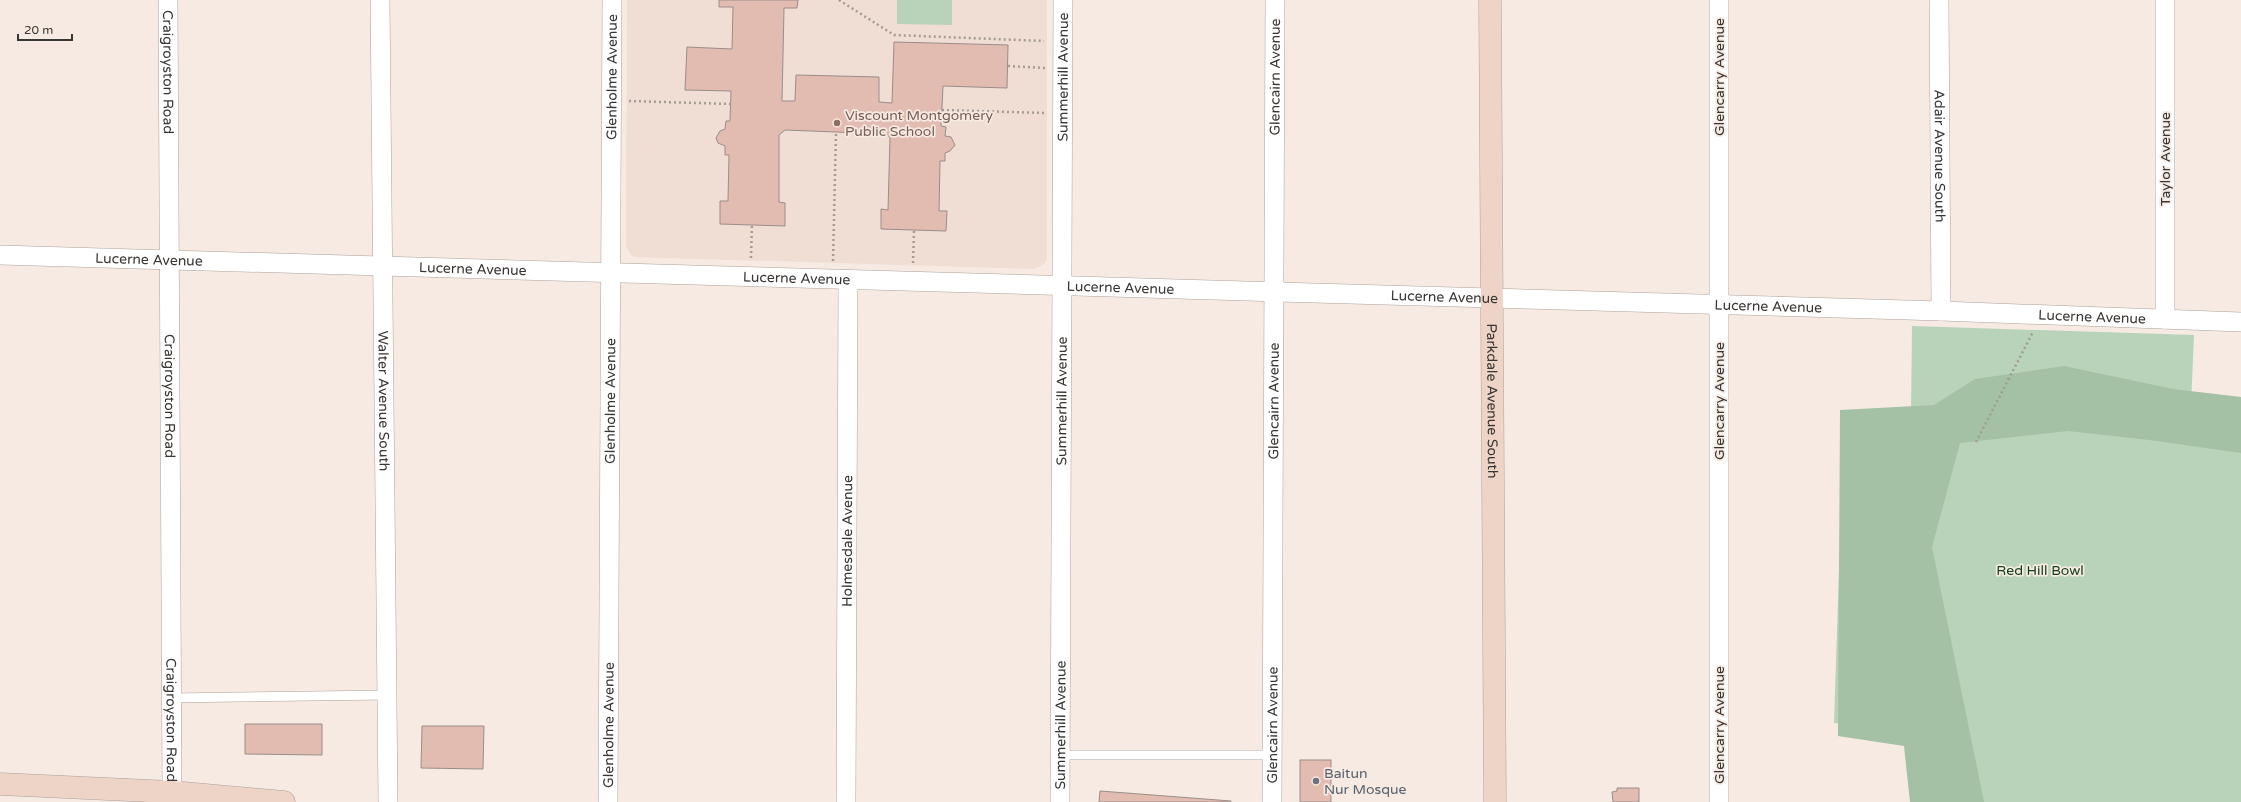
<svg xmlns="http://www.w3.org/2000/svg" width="2241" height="802" font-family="'Varela Round',sans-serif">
	<rect width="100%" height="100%" fill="#f6eae3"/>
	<!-- built -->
	<path fill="#f0ddd3" d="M627 0H1047V259L1045 263 1034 269 635 257 631 255 626 246Z"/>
	<!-- green -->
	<g fill="#b9d2ba">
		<path d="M897 0H952V25L897 24Z"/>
		<path d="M1912 326 2194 335 2191 405 2241 416V802H1917V732L1834 723 1844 416 1911 414Z"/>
	</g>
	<!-- forest -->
	<path fill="#a4c0a5" d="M2064 366 2173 389 2241 397V453L2149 440 2068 431 1960 443 1932 547 1984 802H1910L1904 746 1838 736 1840 410 1934 405 1975 379Z"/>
	<!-- building -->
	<g fill="#e3bcb1" stroke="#9a8d8a">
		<path d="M719 0H798L797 8H784L782 101H795L796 75 879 77V102L892 103 894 42 1008 45 1007 88 943 86 941 126 946 127 945 136 951 137 955 145 950 151 945 153V161H940L939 211H947L946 231 881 229V209L888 210 890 138 887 134 785 130 779 135V202L785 203V226L720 224V201H728L729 155H725V146L718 143 716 138 720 131 725 129 726 121H730L731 91 685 90 687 47 732 49 733 7H719Z"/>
		<path d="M245 724H322V755L245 754Z"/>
		<path d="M422 726H484L483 769 421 768Z"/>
		<rect x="1300" y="760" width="31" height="42"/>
		<path d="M1617 788H1639V802H1613L1612 792 1617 791Z"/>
		<path d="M1100 791 1231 801V802H1099Z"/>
	</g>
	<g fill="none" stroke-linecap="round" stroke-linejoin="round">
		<!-- lane casing -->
		<g stroke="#ada19b" stroke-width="10">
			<g id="lane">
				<path d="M171 698 387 695"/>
				<path d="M1060 755H1272"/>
			</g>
		</g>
		<!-- street casing -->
		<g stroke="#ada19b" stroke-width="20">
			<g id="street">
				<path id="s1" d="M168 0 172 792"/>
				<path id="s2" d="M380 0 388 802"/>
				<path d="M1719 0V802"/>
				<path id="s3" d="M1939 0 1941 311"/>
				<path d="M2165 0V319"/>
				<path id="s4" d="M0 255 1941 311 2241 322"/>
				<path id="s5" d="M608 802 612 0"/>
				<path id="s6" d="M846 802 848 281"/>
				<path id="s7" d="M1060 802 1063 0"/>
				<path id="s8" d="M1272 802 1275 0"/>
			</g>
		</g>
		<!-- secondary casing -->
		<g stroke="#ada19b" stroke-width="23">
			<g id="secondary">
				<path id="s9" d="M1490 0 1495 802"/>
				<path d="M0 784 172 792 284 802"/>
			</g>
		</g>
		<!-- path -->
		<g stroke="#a49b96" stroke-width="2.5" stroke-dasharray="2 3" stroke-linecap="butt">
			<path d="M839 0 894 35 1044 41"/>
			<path d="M1008 66 1045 68"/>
			<path d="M629 101 731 104"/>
			<path d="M942 110 1045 113"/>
			<path d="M751 258 752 225"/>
			<path d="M833 261 836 132"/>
			<path d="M913 263 914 230"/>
			<path d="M1976 442 2033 332"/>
		</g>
		<!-- lane -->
		<use href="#lane" stroke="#fff" stroke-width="9"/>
		<!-- street -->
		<use href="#street" stroke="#fff" stroke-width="19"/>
		<!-- secondary -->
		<use href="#secondary" stroke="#edd4c6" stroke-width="22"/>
	</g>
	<!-- markers -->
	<circle fill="#8d6e63" stroke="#f6eae3" stroke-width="1.5" cx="837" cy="123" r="4"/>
	<circle fill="#6b7280" stroke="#f6eae3" stroke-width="1.5" cx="1316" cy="781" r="4"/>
	<g text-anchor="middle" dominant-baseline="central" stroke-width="3.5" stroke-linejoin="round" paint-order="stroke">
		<!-- street labels -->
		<g font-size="14" fill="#393532" stroke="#f6eae3">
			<text stroke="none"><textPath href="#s1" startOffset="72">Craigroyston Road</textPath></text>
			<text stroke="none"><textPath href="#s5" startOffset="725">Glenholme Avenue</textPath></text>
			<text stroke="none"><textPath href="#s7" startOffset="725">Summerhill Avenue</textPath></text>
			<text stroke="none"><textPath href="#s8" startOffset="725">Glencairn Avenue</textPath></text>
			<text transform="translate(1719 77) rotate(-90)">Glencarry Avenue</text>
			<text stroke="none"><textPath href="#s3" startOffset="156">Adair Avenue South</textPath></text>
			<text transform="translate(2165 159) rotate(-90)">Taylor Avenue</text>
			<text stroke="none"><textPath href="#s4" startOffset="149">Lucerne Avenue</textPath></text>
			<text stroke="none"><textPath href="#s4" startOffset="473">Lucerne Avenue</textPath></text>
			<text stroke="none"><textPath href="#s4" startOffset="797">Lucerne Avenue</textPath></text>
			<text stroke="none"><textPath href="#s4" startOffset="1121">Lucerne Avenue</textPath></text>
			<text stroke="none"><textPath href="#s4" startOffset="1445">Lucerne Avenue</textPath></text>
			<text stroke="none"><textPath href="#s4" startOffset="1769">Lucerne Avenue</textPath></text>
			<text stroke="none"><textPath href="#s4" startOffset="2093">Lucerne Avenue</textPath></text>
			<text stroke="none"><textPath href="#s1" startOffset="396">Craigroyston Road</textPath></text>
			<text stroke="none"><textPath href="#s2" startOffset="401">Walter Avenue South</textPath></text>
			<text stroke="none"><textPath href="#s5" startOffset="401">Glenholme Avenue</textPath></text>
			<text stroke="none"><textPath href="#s7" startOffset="401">Summerhill Avenue</textPath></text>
			<text stroke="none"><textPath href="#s8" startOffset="401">Glencairn Avenue</textPath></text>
			<text stroke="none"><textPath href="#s9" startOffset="401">Parkdale Avenue South</textPath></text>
			<text transform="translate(1719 401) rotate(-90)">Glencarry Avenue</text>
			<text stroke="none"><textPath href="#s6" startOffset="261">Holmesdale Avenue</textPath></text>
			<text stroke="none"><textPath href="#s1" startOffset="720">Craigroyston Road</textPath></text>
			<text stroke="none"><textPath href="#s5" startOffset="77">Glenholme Avenue</textPath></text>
			<text stroke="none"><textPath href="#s7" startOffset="77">Summerhill Avenue</textPath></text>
			<text stroke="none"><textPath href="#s8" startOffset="77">Glencairn Avenue</textPath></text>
			<text transform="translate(1719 725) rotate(-90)">Glencarry Avenue</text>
		</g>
		<!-- education labels -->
		<g font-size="14" fill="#785e54" stroke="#f6eae3" text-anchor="start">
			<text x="845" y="115">Viscount Montgomery<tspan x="845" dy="16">Public School</tspan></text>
		</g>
		<!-- park labels -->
		<g font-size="14" fill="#14401b" stroke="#f6eae3">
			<text x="2040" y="570">Red Hill Bowl</text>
		</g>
		<!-- worship labels -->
		<g font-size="14" fill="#5b616d" stroke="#f6eae3" text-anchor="start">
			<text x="1324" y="773">Baitun<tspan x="1324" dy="16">Nur Mosque</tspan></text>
		</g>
	</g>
	<!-- scale -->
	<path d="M18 34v6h54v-6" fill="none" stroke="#393532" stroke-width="2"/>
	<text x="24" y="34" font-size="12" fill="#393532" stroke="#f6eae3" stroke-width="3" paint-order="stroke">20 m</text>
</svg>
